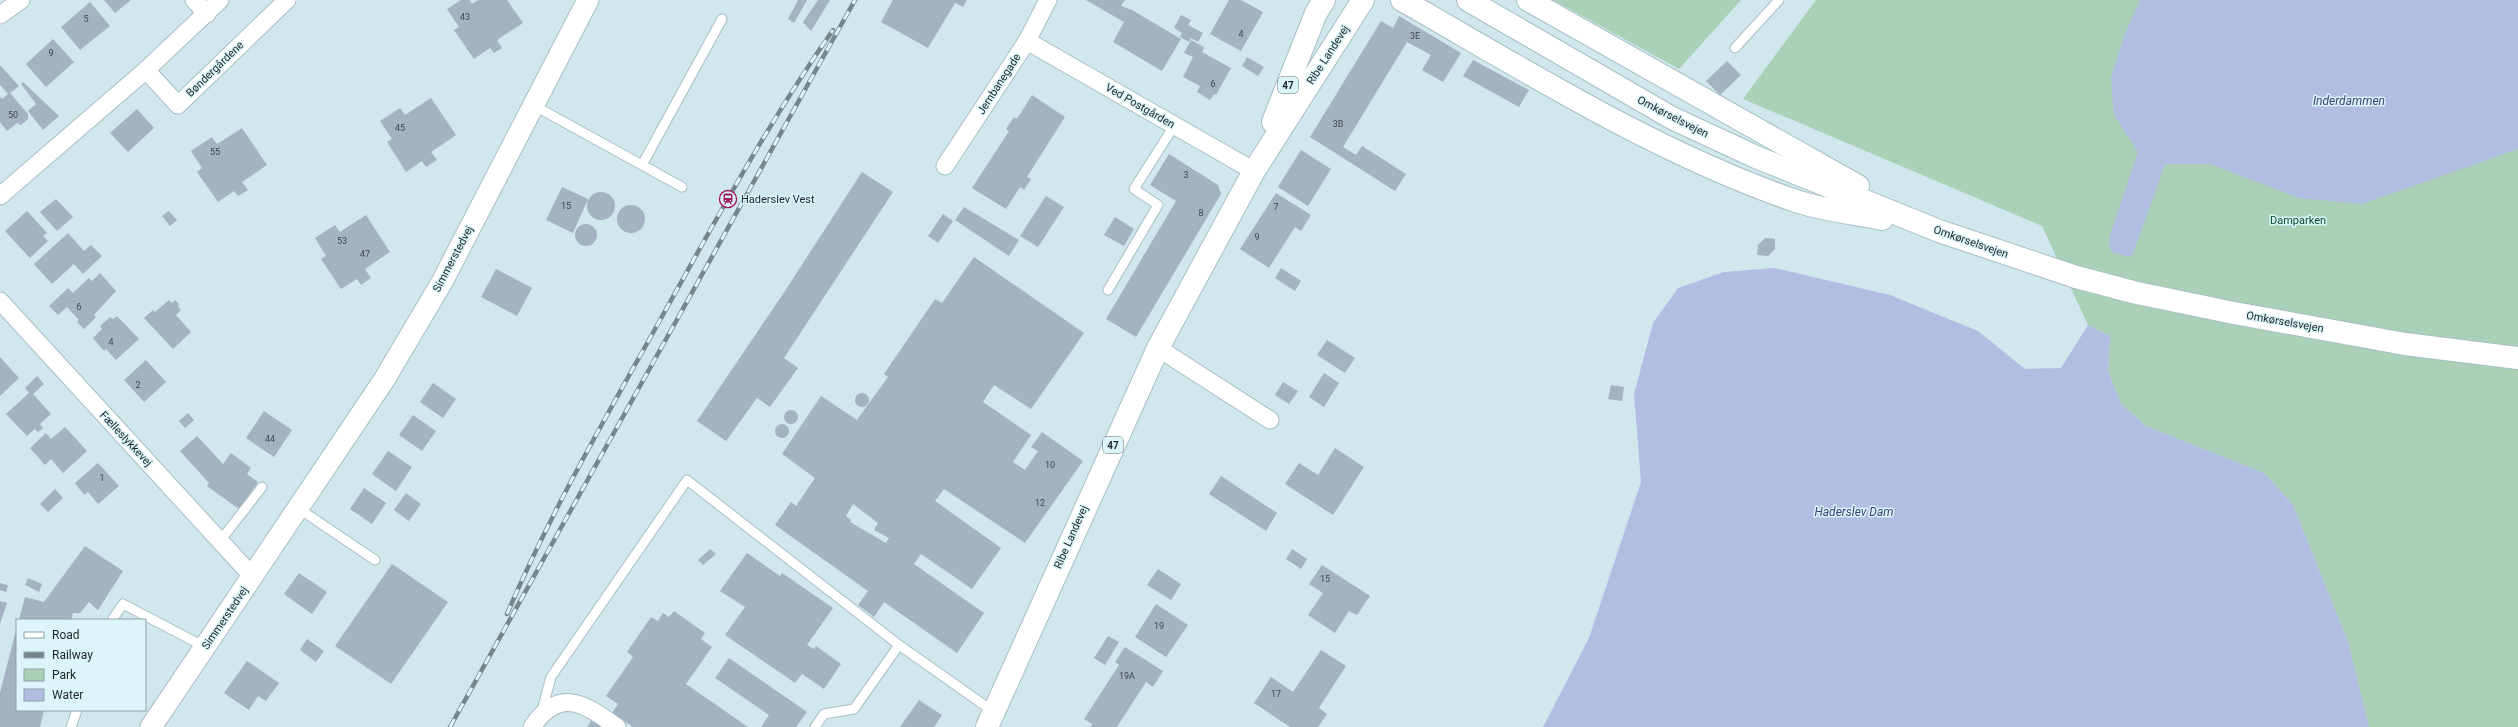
<svg xmlns="http://www.w3.org/2000/svg" width="2518" height="727" font-family="Roboto,sans-serif">
	<rect width="100%" height="100%" fill="#cfe7ed"/>
	<!-- green -->
	<g fill="#aad0b7">
		<path d="M1553 0H1741L1679 69Z"/>
		<path d="M1816 0H2518V727H2369L2348 642 2293 505 2264 473 2146 426 2121 404 2108 371 2110 336 2088 325 2042 226 1743 99Z"/>
	</g>
	<!-- water -->
	<g fill="#b2bde2">
		<path d="M2140 0H2518V149L2362 204 2299 198 2210 164H2165L2133 254 2129 257 2112 252 2109 245 2110 235 2138 152 2114 115 2111 78 2125 33Z"/>
		<path d="M1775 268 1890 295 1978 331 2025 369 2061 368 2088 325 2110 336 2108 371 2121 404 2146 426 2264 473 2293 505 2348 642 2369 727H1543L1589 638 1641 482 1634 394 1653 323 1678 288 1724 272Z"/>
	</g>
	<!-- building -->
	<g fill="#a3b3c1" fill-rule="evenodd">
		<path d="M104 0H131L115 13Z"/>
		<path d="M461 0H470L472 4 478 0H507L523 23 497 40 502 48 494 53 490 48 474 59 454 30 459 27 447 9Z"/>
		<path d="M798 0H807L794 23 788 19Z"/>
		<path d="M818 0H830L811 31 803 22Z"/>
		<path d="M893 0H967L963 7 955 3 928 48 881 22Z"/>
		<path d="M1086 0H1125L1121 6 1132 10 1181 39 1162 71 1113 42 1124 22Z"/>
		<path d="M1229 0H1241L1263 12 1241 51 1210 34Z"/>
		<path d="M90 2 110 26 80 50 61 27Z"/>
		<path d="M1181 15 1191 20 1188 25 1203 33 1198 42 1191 38 1189 42 1180 37 1182 33 1174 28Z"/>
		<path d="M1399 16 1461 53 1443 82 1422 70 1431 55 1407 42 1343 147 1356 155 1362 146 1406 174 1395 191 1310 137 1381 21 1393 28Z"/>
		<path d="M53 39 74 62 46 87 26 64Z"/>
		<path d="M1191 40 1204 47 1202 52 1231 68 1216 95 1214 94 1210 100 1197 92 1200 86 1183 77 1193 57 1184 53Z"/>
		<path d="M1247 57 1264 67 1258 76 1242 66Z"/>
		<path d="M1473 60 1529 90 1519 107 1463 76Z"/>
		<path d="M1727 61 1741 75 1720 95 1706 81Z"/>
		<path d="M0 65 19 86 10 93 28 114V119L21 125 17 123 7 131 0 122V96L2 99 8 94 0 85Z"/>
		<path d="M23 82 59 116 43 130 28 111 36 104 21 84Z"/>
		<path d="M1032 95 1065 117 1027 177 1031 179 1024 190 1020 187 1006 209 972 188 1009 131 1006 129 1014 117 1017 119Z"/>
		<path d="M431 98 456 135 431 152 437 160 426 167 422 161 406 172 387 142 392 139 380 121 400 108 405 115Z"/>
		<path d="M137 109 154 128 128 152 110 133Z"/>
		<path d="M242 128 267 165 242 182 248 190 238 196 234 191 218 202 197 172 202 168 191 151 212 137 217 144Z"/>
		<path d="M1301 150 1331 169 1308 206 1278 187Z"/>
		<path d="M1169 154 1218 185 1221 194 1136 337 1106 319 1176 201 1150 185Z"/>
		<path d="M862 172 893 192 784 358 798 368 770 407 757 398 726 441 697 421 783 294Z"/>
		<path d="M562 187 588 199 573 233 546 220Z"/>
		<circle cx="601" cy="206" r="14"/>
		<path d="M1276 193 1311 215 1301 231 1295 227 1269 268 1240 249Z"/>
		<path d="M1046 196 1064 207 1038 247 1020 236Z"/>
		<path d="M56 199 73 217 57 231 40 212Z"/>
		<circle cx="631" cy="219" r="14"/>
		<path d="M964 207 1019 240 1009 256 955 220Z"/>
		<path d="M27 211 47 233 43 236 48 241 30 258 5 231Z"/>
		<path d="M169 211 177 220 170 226 162 216Z"/>
		<path d="M943 214 953 221 938 243 928 236Z"/>
		<path d="M366 215 390 252 365 269 371 278 361 285 357 279 341 289 321 259 326 256 315 238 335 225 340 232Z"/>
		<path d="M1115 217 1134 229 1124 246 1104 235Z"/>
		<circle cx="586" cy="235" r="11"/>
		<path d="M68 233 84 251 91 245 102 256 83 274 74 264 52 284 34 264Z"/>
		<path d="M1765 238 1775 239V249L1768 256 1757 255 1758 245Z"/>
		<path d="M974 257 1084 333 1031 409 994 385 983 402 1031 435 1013 462 1025 470 1038 451 1031 447 1042 432 1083 461 1025 543 944 489 935 501 1001 548 972 589 921 554 914 564 984 613 957 653 884 602 874 617 858 605 868 591 775 525 791 502 796 506 815 478 782 454 821 396 857 420 888 377 884 374 935 299 942 303ZM853 504 878 523 874 530 889 538 886 543 850 522 851 520 846 516Z"/>
		<path d="M1281 268 1301 281 1295 291 1275 278Z"/>
		<path d="M496 269 532 288 517 316 481 297Z"/>
		<path d="M100 273 116 291 94 315 96 317 84 329 77 322 79 320 67 307 58 315 49 306 68 288 73 293 89 278 92 281Z"/>
		<path d="M169 300 172 303 175 300 179 304 178 306 181 310 176 315 191 332 173 349 144 318 153 310 155 312Z"/>
		<path d="M117 316 139 339 116 360 106 349 104 351 93 338 102 329 100 326 110 317 113 319Z"/>
		<path d="M1327 340 1355 358 1345 373 1317 355Z"/>
		<path d="M0 357 19 378 0 396Z"/>
		<path d="M146 360 166 382 144 402 124 380Z"/>
		<path d="M1324 373 1339 383 1324 407 1309 397Z"/>
		<path d="M37 376 44 384 33 394 51 414 40 424 43 428 38 432 35 429 27 436 6 414 29 393 25 388Z"/>
		<path d="M1283 382 1298 391 1289 404 1275 395Z"/>
		<path d="M433 383 456 399 443 418 420 402Z"/>
		<path d="M1611 385 1624 387 1622 401 1608 399Z"/>
		<circle cx="862" cy="400" r="7"/>
		<circle cx="791" cy="417" r="7"/>
		<path d="M264 411 292 430 274 457 246 438Z"/>
		<path d="M188 413 194 420 185 428 179 421Z"/>
		<path d="M413 415 436 431 422 451 399 435Z"/>
		<circle cx="782" cy="431" r="7"/>
		<path d="M65 427 87 451 63 473 51 459 45 465 30 448 46 433 51 439Z"/>
		<path d="M197 436 223 464 231 453 251 468 247 474 258 482 239 509 207 486 209 483 180 451Z"/>
		<path d="M1335 448 1364 467 1333 515 1285 484 1299 463 1318 475Z"/>
		<path d="M388 451 412 467 396 491 372 474Z"/>
		<path d="M98 463 119 486 98 504 88 492 84 495 75 483Z"/>
		<path d="M1221 476 1277 513 1266 531 1209 494Z"/>
		<path d="M364 488 386 503 372 524 350 509Z"/>
		<path d="M55 489 63 498 48 512 40 504Z"/>
		<path d="M406 493 421 504 409 521 394 510Z"/>
		<path d="M85 546 123 571 98 610 89 602 80 613H73L71 620H19L25 597 44 602Z"/>
		<path d="M710 549 716 554 703 565 698 560Z"/>
		<path d="M1292 549 1307 559 1301 569 1286 559Z"/>
		<path d="M747 553 780 576 782 573 833 608 807 645 814 649 816 646 841 664 824 689 802 674 795 683 725 635 745 607 720 591Z"/>
		<path d="M392 564 448 602 391 684 335 646Z"/>
		<path d="M1322 565 1370 596 1357 615 1349 611 1335 633 1308 615 1323 593 1309 584Z"/>
		<path d="M1158 569 1181 584 1171 600 1147 585Z"/>
		<path d="M299 573 327 592 312 614 284 594Z"/>
		<path d="M28 578 42 584 39 592 25 585Z"/>
		<path d="M0 583 8 585 6 592 0 590Z"/>
		<path d="M0 601 7 603 0 624Z"/>
		<path d="M1156 604 1188 625 1166 657 1135 637Z"/>
		<path d="M674 611 705 633 701 639 712 647 686 684 748 727H633L612 713 618 704 606 696 633 657 627 652 651 617 658 621 663 613 669 617Z"/>
		<path d="M16 630 17 710H44L40 727H0V693Z"/>
		<path d="M1108 636 1119 642 1105 665 1094 658Z"/>
		<path d="M307 639 324 651 316 662 300 650Z"/>
		<path d="M1125 647 1163 671 1153 687 1146 682 1117 727H1090L1092 724 1084 719 1119 665 1115 662Z"/>
		<path d="M1321 650 1346 666 1319 708 1327 714 1318 727H1290L1254 703 1271 677 1293 692Z"/>
		<path d="M729 658 807 712 796 727H761L769 715 715 678Z"/>
		<path d="M247 661 279 683 266 701 258 696 249 710 224 693Z"/>
		<path d="M919 700 942 715 934 727H900Z"/>
		<path d="M595 715 607 727H587Z"/>
	</g>
	<g fill="none" stroke-linecap="round" stroke-linejoin="round">
		<!-- service casing -->
		<g stroke="#a7bec4" stroke-width="11">
			<g id="service">
				<path d="M1735 48 1779 0"/>
				<path d="M533 105 682 187"/>
				<path d="M642 165 722 19"/>
				<path d="M1108 290 1158 205 1134 189 1174 126"/>
				<path d="M298 508 375 560"/>
				<path d="M220 541 262 487"/>
				<path d="M112 620 123 604 205 647"/>
				<path d="M541 714 551 677 687 480 899 645 994 712"/>
				<path d="M71 727 77 710"/>
				<path d="M815 727 824 714 854 709 899 645"/>
			</g>
		</g>
		<!-- minor casing -->
		<g stroke="#a7bec4" stroke-width="19">
			<g id="minor">
				<path d="M194 0 207 14"/>
				<path d="M0 15 21 0"/>
				<path d="M1027 41 1254 171"/>
				<path d="M146 70 178 105 287 0"/>
				<path d="M945 166 1027 41 1048 0"/>
				<path d="M0 196 146 70 220 0"/>
				<path d="M0 301 253 577"/>
				<path d="M1158 348 1270 420"/>
				<path d="M532 727C560 685 586 705 617 727"/>
			</g>
		</g>
		<!-- tertiary casing -->
		<g stroke="#a7bec4" stroke-width="23">
			<path id="tertiary" d="M151 727 384 380 442 282 588 0"/>
		</g>
		<!-- secondary casing -->
		<g stroke="#a7bec4" stroke-width="24">
			<g id="secondary">
				<path d="M1402 0C1528 72 1655 152 1793 200 1821 210 1853 213 1882 219"/>
				<path d="M1468 0 1672 118 1756 157 1939 231 2076 277 2137 293 2234 313 2405 344 2518 358"/>
				<path d="M1528 0 1858 186"/>
			</g>
		</g>
		<!-- primary casing -->
		<g stroke="#a7bec4" stroke-width="24">
			<g id="primary">
				<path d="M1273 122 1316 13 1324 0"/>
				<path d="M987 727 1158 348 1254 171 1363 0"/>
			</g>
		</g>
		<!-- service -->
		<use href="#service" stroke="#fff" stroke-width="9"/>
		<!-- minor -->
		<use href="#minor" stroke="#fff" stroke-width="17"/>
		<!-- tertiary -->
		<use href="#tertiary" stroke="#fff" stroke-width="21"/>
		<!-- secondary -->
		<use href="#secondary" stroke="#fff" stroke-width="22"/>
		<!-- primary -->
		<use href="#primary" stroke="#fff" stroke-width="22"/>
		<!-- rail casing -->
		<g stroke="#76878b" stroke-width="4.5">
			<g id="rail">
				<path d="M507 614C552 509 609 412 664 313 718 216 770 120 833 30"/>
				<path d="M450 727 855 0"/>
			</g>
		</g>
		<!-- rail -->
		<use href="#rail" stroke="#dcf5fb" stroke-width="3" stroke-dasharray="9" stroke-linecap="butt"/>
	</g>
	<!-- icons -->
	<defs>
		<g id="station-ring" transform="scale(0.9)"><circle r="9.5" fill="#dcf5fb" stroke="#a2145a" stroke-width="1.5"/><path d="M-3-6H3Q5-6 5-4V2Q5 4 3 4L4.5 6H3L1.5 4h-3L-3 6H-4.5L-3 4Q-5 4-5 2V-4Q-5-6-3-6ZM-3.5-4v3h7v-3ZM-3.5 1v1.5H-2V1ZM2 1v1.5H3.5V1Z" fill="#a2145a"/></g>
	</defs>
	<g fill-rule="evenodd">
		<use href="#station-ring" x="728" y="199"/>
	</g>
	<g text-anchor="middle" dominant-baseline="central" stroke-width="3" stroke-linejoin="round" paint-order="stroke">
		<!-- number labels -->
		<g font-size="9" fill="#3e484e">
			<text x="465" y="17">43</text>
			<text x="86" y="19">5</text>
			<text x="1241" y="34">4</text>
			<text x="1415" y="36">3E</text>
			<text x="51" y="53">9</text>
			<text x="1213" y="84">6</text>
			<text x="13" y="115">50</text>
			<text x="1338" y="124">3B</text>
			<text x="400" y="128">45</text>
			<text x="215" y="152">55</text>
			<text x="1186" y="175">3</text>
			<text x="566" y="206">15</text>
			<text x="1276" y="207">7</text>
			<text x="1201" y="213">8</text>
			<text x="1257" y="237">9</text>
			<text x="342" y="241">53</text>
			<text x="365" y="254">47</text>
			<text x="79" y="307">6</text>
			<text x="111" y="342">4</text>
			<text x="138" y="385">2</text>
			<text x="270" y="439">44</text>
			<text x="1050" y="465">10</text>
			<text x="102" y="478">1</text>
			<text x="1040" y="503">12</text>
			<text x="1325" y="579">15</text>
			<text x="1159" y="626">19</text>
			<text x="1127" y="676">19A</text>
			<text x="1276" y="694">17</text>
		</g>
		<!-- shield labels -->
		<g fill="#dcf5fb" stroke="#566367" stroke-width="1">
			<rect x="1278" y="77" width="20" height="16" rx="3"/>
			<rect x="1103" y="437" width="20" height="16" rx="3"/>
		</g>
		<g font-size="10" font-weight="bold" fill="#1c2527">
			<text x="1288" y="85">47</text>
			<text x="1113" y="445">47</text>
		</g>
		<!-- street labels -->
		<g font-size="11" fill="#1c2527" stroke="#dcf5fb">
			<text transform="translate(1328 55) rotate(-57)">Ribe Landevej</text>
			<text transform="translate(215 69) rotate(-44)">Bøndergårdene</text>
			<text transform="translate(999 84) rotate(-57)">Jernbanegade</text>
			<text transform="translate(1140 106) rotate(30)">Ved Postgården</text>
			<text transform="translate(1673 117) rotate(27)">Omkørselsvejen</text>
			<text transform="translate(1971 242) rotate(19)">Omkørselsvejen</text>
			<text transform="translate(453 259) rotate(-62)">Simmerstedvej</text>
			<text transform="translate(2285 322) rotate(10)">Omkørselsvejen</text>
			<text transform="translate(126 439) rotate(47)">Fælleslykkevej</text>
			<text transform="translate(1071 537) rotate(-66)">Ribe Landevej</text>
			<text transform="translate(225 618) rotate(-56)">Simmerstedvej</text>
		</g>
		<!-- poi labels -->
		<g font-size="11" fill="#1c2527" stroke="#dcf5fb" text-anchor="start">
			<text x="741" y="199">Haderslev Vest</text>
		</g>
		<!-- park labels -->
		<g font-size="11" fill="#044a2b" stroke="#dcf5fb">
			<text x="2298" y="220">Damparken</text>
		</g>
		<!-- water labels -->
		<g font-size="12" font-style="italic" fill="#374374" stroke="#dcf5fb">
			<text x="2349" y="101">Inderdammen</text>
			<text x="1854" y="512">Haderslev Dam</text>
		</g>
	</g>
	<!-- legend -->
	<rect x="16" y="619" width="130" height="92" fill="#dcf5fb" stroke="#8fa2a6"/>
	<rect x="24" y="632" width="20" height="6" fill="#ffffff" stroke="#8fa2a6"/>
	<text x="52" y="639" font-size="12" fill="#1c2527">Road</text>
	<rect x="24" y="652" width="20" height="6" fill="#76878b" stroke="#8fa2a6"/>
	<text x="52" y="659" font-size="12" fill="#1c2527">Railway</text>
	<rect x="24" y="669" width="20" height="12" fill="#aad0b7" stroke="#8fa2a6"/>
	<text x="52" y="679" font-size="12" fill="#1c2527">Park</text>
	<rect x="24" y="689" width="20" height="12" fill="#b2bde2" stroke="#8fa2a6"/>
	<text x="52" y="699" font-size="12" fill="#1c2527">Water</text>
</svg>
